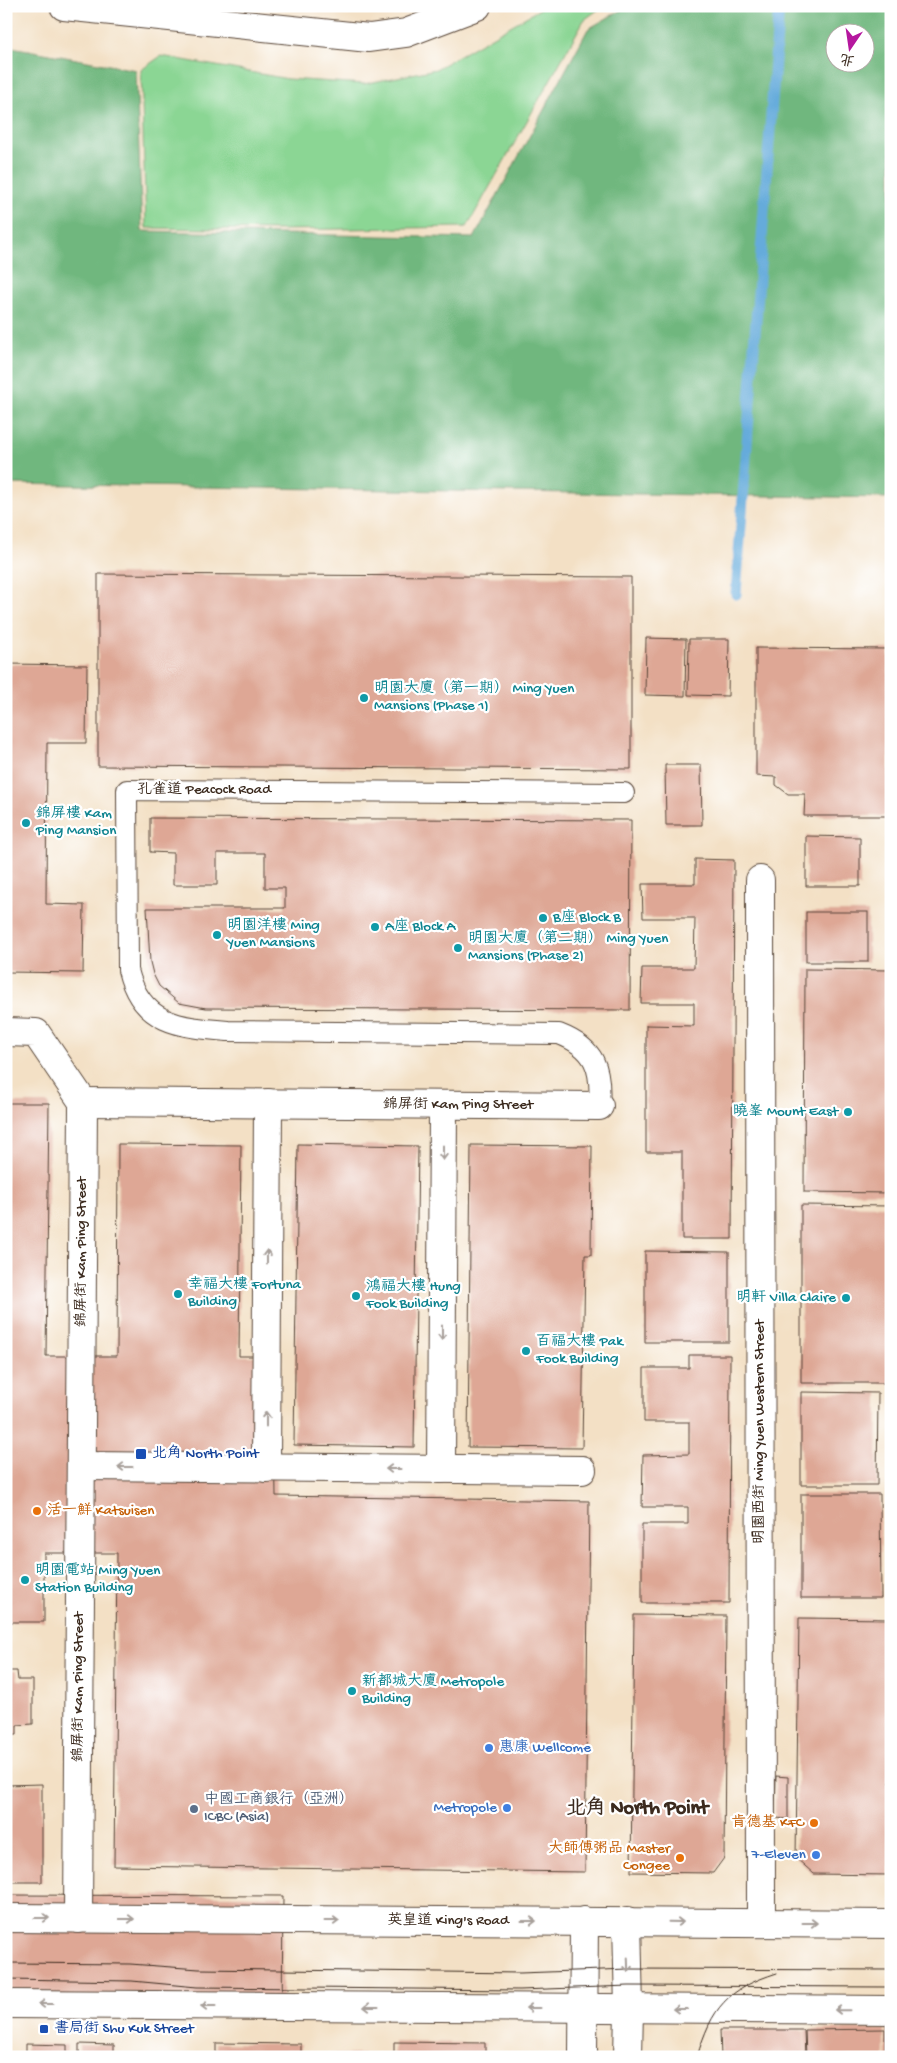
<svg xmlns="http://www.w3.org/2000/svg" width="897" height="2063" font-family="'Gochi Hand','LXGW WenKai TC',sans-serif">
	<rect width="100%" height="100%" fill="#fff"/>
	<filter id="ink" filterUnits="userSpaceOnUse"><feTurbulence type="fractalNoise" baseFrequency=".02" numOctaves="2"/><feDisplacementMap in="SourceGraphic" scale="10" xChannelSelector="R" yChannelSelector="G"/><feConvolveMatrix kernelMatrix="1 2 1 2 8 2 1 2 1" color-interpolation-filters="sRGB"/></filter>
	<filter id="wash" filterUnits="userSpaceOnUse"><feTurbulence type="fractalNoise" baseFrequency=".0096" numOctaves="4" result="noise"/><feDisplacementMap in="SourceGraphic" scale="20" xChannelSelector="R" yChannelSelector="G"/><feGaussianBlur stdDeviation="1.12" result="paint"/><feColorMatrix in="noise" values="0 0 0 0 0 0 0 0 0 0 0 0 0 0 0 0 0 1.4 0 .05"/><feComposite in="paint" operator="in"/></filter>
	<g filter="url(#wash)">
		<rect width="100%" height="100%" fill="#f3e0c5"/>
		<!-- green -->
		<path fill="#8bd694" stroke="#638059" d="M545 6H603L584 20 467 227 281 230 146 228 141 70 161 56 288 79 364 84 436 69Z"/>
		<!-- forest -->
		<path fill="#70b77e" stroke="#56704e" fill-rule="evenodd" d="M628 6H891V498L6 484V46L136 70 142 231 474 238 588 29ZM834 32H864V62H834Z"/>
		<g fill="none" stroke-linecap="round" stroke-linejoin="round">
			<!-- stream -->
			<path stroke="#65abdb" stroke-width="11" d="M736 594 779 6"/>
		</g>
		<g id="blocks">
			<!-- building -->
			<g fill="#dea795">
				<path d="M98 574 631 577V769L98 766Z"/>
				<path d="M646 638 686 639 685 696 645 695Z"/>
				<path d="M689 639H729L728 696 688 695Z"/>
				<path d="M756 648 889 649V816H804L805 794H788L776 785V777L756 776Z"/>
				<path d="M6 664 87 665 86 743H47L46 904 84 905 83 973 6 972Z"/>
				<path d="M665 765H701L702 825H666Z"/>
				<path d="M150 818 631 820 630 1010 206 1008 179 1003 159 986 153 974 150 962 147 908H285V888H265V853H217V885H173V853L150 852Z"/>
				<path d="M806 836 860 837V886H806Z"/>
				<path d="M695 859 734 860 732 1239H682V1152H646V1025L694 1026V1003H641L642 968H694L695 918H643L642 884H695Z"/>
				<rect x="806" y="912" width="62" height="50"/>
				<path d="M805 969 891 970V1193L804 1192Z"/>
				<path d="M6 1103H49L46 1356H117L118 1144 241 1145 239 1356H274L276 1496 589 1501 585 1872 114 1866 117 1553H44V1622H6Z"/>
				<path d="M298 1144 418 1146 414 1447 294 1445Z"/>
				<path d="M471 1145 592 1146 591 1255H585L582 1448 468 1447Z"/>
				<path d="M801 1205 891 1206V1383H801Z"/>
				<path d="M645 1251 729 1252V1342H645Z"/>
				<path d="M689 1355H730L729 1603H642V1524H688V1507H642L643 1455 689 1454V1422H644V1368H689Z"/>
				<path d="M801 1392 878 1393 877 1485H801Z"/>
				<path d="M801 1494H880L881 1598H801Z"/>
				<path d="M634 1615 726 1616 724 1858 713 1873 631 1872Z"/>
				<path d="M799 1618 891 1619 889 1875 814 1874 796 1858Z"/>
				<path d="M6 1671H17L18 1680H33V1724L17 1725V1735H6Z"/>
				<path d="M776 1776 788 1777V1819L775 1818Z"/>
				<path d="M42 1784V1882H6V1785Z"/>
				<path d="M6 1895 283 1896 282 2016 6 2014Z"/>
				<path d="M886 2016H891V2057H887Z"/>
				<path d="M885 2029V2057H806L805 2030Z"/>
				<path d="M720 2030H804L805 2057H721Z"/>
				<path d="M394 2042 485 2043V2054H522V2057H216V2043L301 2044V2055L394 2054Z"/>
				<path d="M26 2044 67 2045V2057H26Z"/>
				<path d="M79 2044 114 2045V2057H79Z"/>
			</g>
		</g>
	</g>
	<g filter="url(#ink)">
		<use href="#blocks" fill-opacity="0" stroke="#574537" stroke-width="1"/>
		<g fill="none" stroke-linecap="round" stroke-linejoin="round">
			<!-- lane casing -->
			<g stroke="#574537" stroke-width="22">
				<path id="lane" d="M599 1106C602 1068 595 1048 559 1034L228 1031C179 1027 141 1024 128 970L127 790 624 793"/>
			</g>
			<!-- street casing -->
			<g stroke="#574537" stroke-width="30">
				<g id="street">
					<path d="M760 880 761 1923"/>
					<path d="M6 1032 36 1033 83 1102"/>
					<path d="M83 1102 599 1106"/>
					<path d="M81 1466 582 1470"/>
					<path d="M266 1468 268 1103"/>
					<path d="M441 1469 443 1105"/>
					<path d="M78 1919 83 1102"/>
					<path d="M6 2004 891 2010"/>
				</g>
			</g>
			<!-- secondary casing -->
			<g stroke="#574537" stroke-width="30">
				<g id="secondary">
					<path d="M64 6 369 38 406 33 477 6"/>
					<path d="M6 1918 891 1924"/>
					<path d="M583 2057 584 1921"/>
				</g>
			</g>
			<!-- highway casing -->
			<g stroke="#574537" stroke-width="30">
				<path id="highway" d="M627 1921 629 2009 628 2057"/>
			</g>
			<!-- lane -->
			<use href="#lane" stroke="#fff" stroke-width="20"/>
			<!-- street -->
			<use href="#street" stroke="#fff" stroke-width="28"/>
			<!-- secondary -->
			<use href="#secondary" stroke="#fff" stroke-width="28"/>
			<!-- highway -->
			<use href="#highway" stroke="#fff" stroke-width="28"/>
			<!-- tram -->
			<g stroke="#3b2a1e" stroke-width="1">
				<path d="M6 1963 130 1964 199 1969 520 1973 629 1969 891 1970"/>
				<path d="M6 1979 132 1981 197 1987 520 1990 629 1986 891 1987"/>
				<path d="M697 2057C712 2007 727 1989 777 1973"/>
			</g>
		</g>
		<!-- one-way arrows -->
		<defs><path id="oneway-shaft" d="M-6 0H5M1.5-3L5.5 0L1.5 3" fill="none" stroke-width="1.6" stroke-linecap="round" stroke-linejoin="round" transform="scale(1.25)"/></defs>
		<g stroke="#a79f9a">
			<use href="#oneway-shaft" transform="translate(443 1153) rotate(90)"/>
			<use href="#oneway-shaft" transform="translate(267 1257) rotate(-90)"/>
			<use href="#oneway-shaft" transform="translate(442 1333) rotate(90)"/>
			<use href="#oneway-shaft" transform="translate(266 1419) rotate(-90)"/>
			<use href="#oneway-shaft" transform="translate(125 1467) rotate(-180)"/>
			<use href="#oneway-shaft" transform="translate(393 1469) rotate(-180)"/>
			<use href="#oneway-shaft" transform="translate(42 1918)"/>
			<use href="#oneway-shaft" transform="translate(127 1919)"/>
			<use href="#oneway-shaft" transform="translate(332 1921)"/>
			<use href="#oneway-shaft" transform="translate(529 1921)"/>
			<use href="#oneway-shaft" transform="translate(676 1922) rotate(1)"/>
			<use href="#oneway-shaft" transform="translate(810 1923)"/>
			<use href="#oneway-shaft" transform="translate(628 1965) rotate(88)"/>
			<use href="#oneway-shaft" transform="translate(46 2004) rotate(-180)"/>
			<use href="#oneway-shaft" transform="translate(208 2006) rotate(-180)"/>
			<use href="#oneway-shaft" transform="translate(371 2007) rotate(-180)"/>
			<use href="#oneway-shaft" transform="translate(533 2008) rotate(-180)"/>
			<use href="#oneway-shaft" transform="translate(680 2009) rotate(180)"/>
			<use href="#oneway-shaft" transform="translate(842 2010) rotate(-179)"/>
		</g>
	</g>
	<!-- markers -->
	<g fill="#0f9aa8" stroke="#fff" stroke-width="2">
		<circle cx="364" cy="698" r="5"/>
		<circle cx="26" cy="823" r="5"/>
		<circle cx="543" cy="918" r="5"/>
		<circle cx="375" cy="927" r="5"/>
		<circle cx="217" cy="935" r="5"/>
		<circle cx="458" cy="948" r="5"/>
		<circle cx="848" cy="1112" r="5"/>
		<circle cx="178" cy="1294" r="5"/>
		<circle cx="356" cy="1296" r="5"/>
		<circle cx="846" cy="1298" r="5"/>
		<circle cx="526" cy="1351" r="5"/>
		<circle cx="25" cy="1580" r="5"/>
		<circle cx="352" cy="1691" r="5"/>
	</g>
	<g fill="#1a4fb4" stroke="#fff" stroke-width="2">
		<rect x="135" y="1448" width="12" height="12" rx="2.5"/>
		<rect x="39" y="2024" width="10" height="10" rx="2.5"/>
	</g>
	<g fill="#e8710a" stroke="#fff" stroke-width="2">
		<circle cx="37" cy="1511" r="5"/>
		<circle cx="814" cy="1823" r="5"/>
		<circle cx="680" cy="1858" r="5"/>
	</g>
	<g fill="#3f7fe0" stroke="#fff" stroke-width="2">
		<circle cx="489" cy="1748" r="5"/>
		<circle cx="507" cy="1808" r="5"/>
		<circle cx="816" cy="1855" r="5"/>
	</g>
	<circle fill="#5c6f8a" stroke="#fff" stroke-width="2" cx="194" cy="1809" r="5"/>
	<g text-anchor="middle" dominant-baseline="central" stroke-width="4.5" stroke-linejoin="round" paint-order="stroke">
		<!-- culture labels -->
		<g font-size="15" fill="#0d838f" stroke="#fff" text-anchor="start">
			<text x="374" y="689">明園大廈（第一期） Ming Yuen<tspan x="374" dy="17">Mansions (Phase 1)</tspan></text>
			<text x="36" y="814">錦屏樓 Kam<tspan x="36" dy="17">Ping Mansion</tspan></text>
			<text x="553" y="918">B座 Block B</text>
			<text x="227" y="926">明園洋樓 Ming<tspan x="227" dy="17">Yuen Mansions</tspan></text>
			<text x="385" y="927">A座 Block A</text>
			<text x="468" y="939">明園大廈（第二期） Ming Yuen<tspan x="468" dy="17">Mansions (Phase 2)</tspan></text>
			<text x="838" y="1112" text-anchor="end">曉峯 Mount East</text>
			<text x="188" y="1285">幸福大樓 Fortuna<tspan x="188" dy="17">Building</tspan></text>
			<text x="366" y="1287">鴻福大樓 Hung<tspan x="366" dy="17">Fook Building</tspan></text>
			<text x="836" y="1298" text-anchor="end">明軒 Villa Claire</text>
			<text x="536" y="1342">百福大樓 Pak<tspan x="536" dy="17">Fook Building</tspan></text>
			<text x="35" y="1571">明園電站 Ming Yuen<tspan x="35" dy="17">Station Building</tspan></text>
			<text x="362" y="1682">新都城大廈 Metropole<tspan x="362" dy="17">Building</tspan></text>
		</g>
		<!-- street labels -->
		<g font-size="15" fill="#3b2a1e" stroke="#fff">
			<text x="204" y="790">孔雀道 Peacock Road</text>
			<text x="458" y="1105">錦屏街 Kam Ping Street</text>
			<text transform="translate(82 1252) rotate(-90)">錦屏街 Kam Ping Street</text>
			<text transform="translate(760 1432) rotate(-90)">明園西街 Ming Yuen Western Street</text>
			<text transform="translate(79 1687) rotate(-90)">錦屏街 Kam Ping Street</text>
			<text x="448" y="1921">英皇道 King's Road</text>
		</g>
		<!-- transit labels -->
		<g font-size="15" fill="#164399" stroke="#fff" text-anchor="start">
			<text x="152" y="1454">北角 North Point</text>
			<text x="54" y="2029">書局街 Shu Kuk Street</text>
		</g>
		<!-- food labels -->
		<g font-size="15" fill="#c56008" stroke="#fff" text-anchor="end">
			<text x="47" y="1511" text-anchor="start">活一鮮 Katsuisen</text>
			<text x="804" y="1823">肯德基 KFC</text>
			<text x="670" y="1849">大師傅粥品 Master<tspan x="670" dy="17">Congee</tspan></text>
		</g>
		<!-- shop labels -->
		<g font-size="15" fill="#366cbe" stroke="#fff" text-anchor="end">
			<text x="499" y="1748" text-anchor="start">惠康 Wellcome</text>
			<text x="497" y="1808">Metropole</text>
			<text x="806" y="1855">7-Eleven</text>
		</g>
		<!-- service labels -->
		<g font-size="15" fill="#4e5e75" stroke="#fff" text-anchor="start">
			<text x="204" y="1800">中國工商銀行（亞洲）<tspan x="204" dy="17">ICBC (Asia)</tspan></text>
		</g>
		<!-- district labels -->
		<g font-size="20" font-weight="bold" fill="#3b2a1e" stroke="#fff">
			<text x="637" y="1809">北角 North Point</text>
		</g>
	</g>
	<!-- margin -->
	<rect width="897" height="2063" fill="none" stroke="#fff" stroke-width="25"/>
	<!-- north arrow -->
	<g transform="translate(850 48) rotate(193)"><circle r="24" fill="#ffffff" stroke="#b1aaa5"/>
	<path d="M0-4L9 19L0 12L-9 19Z" fill="#b5179e"/>
	<text y="-8" font-size="14" font-weight="bold" text-anchor="middle" fill="#3b2a1e">北</text>
	</g>
</svg>
